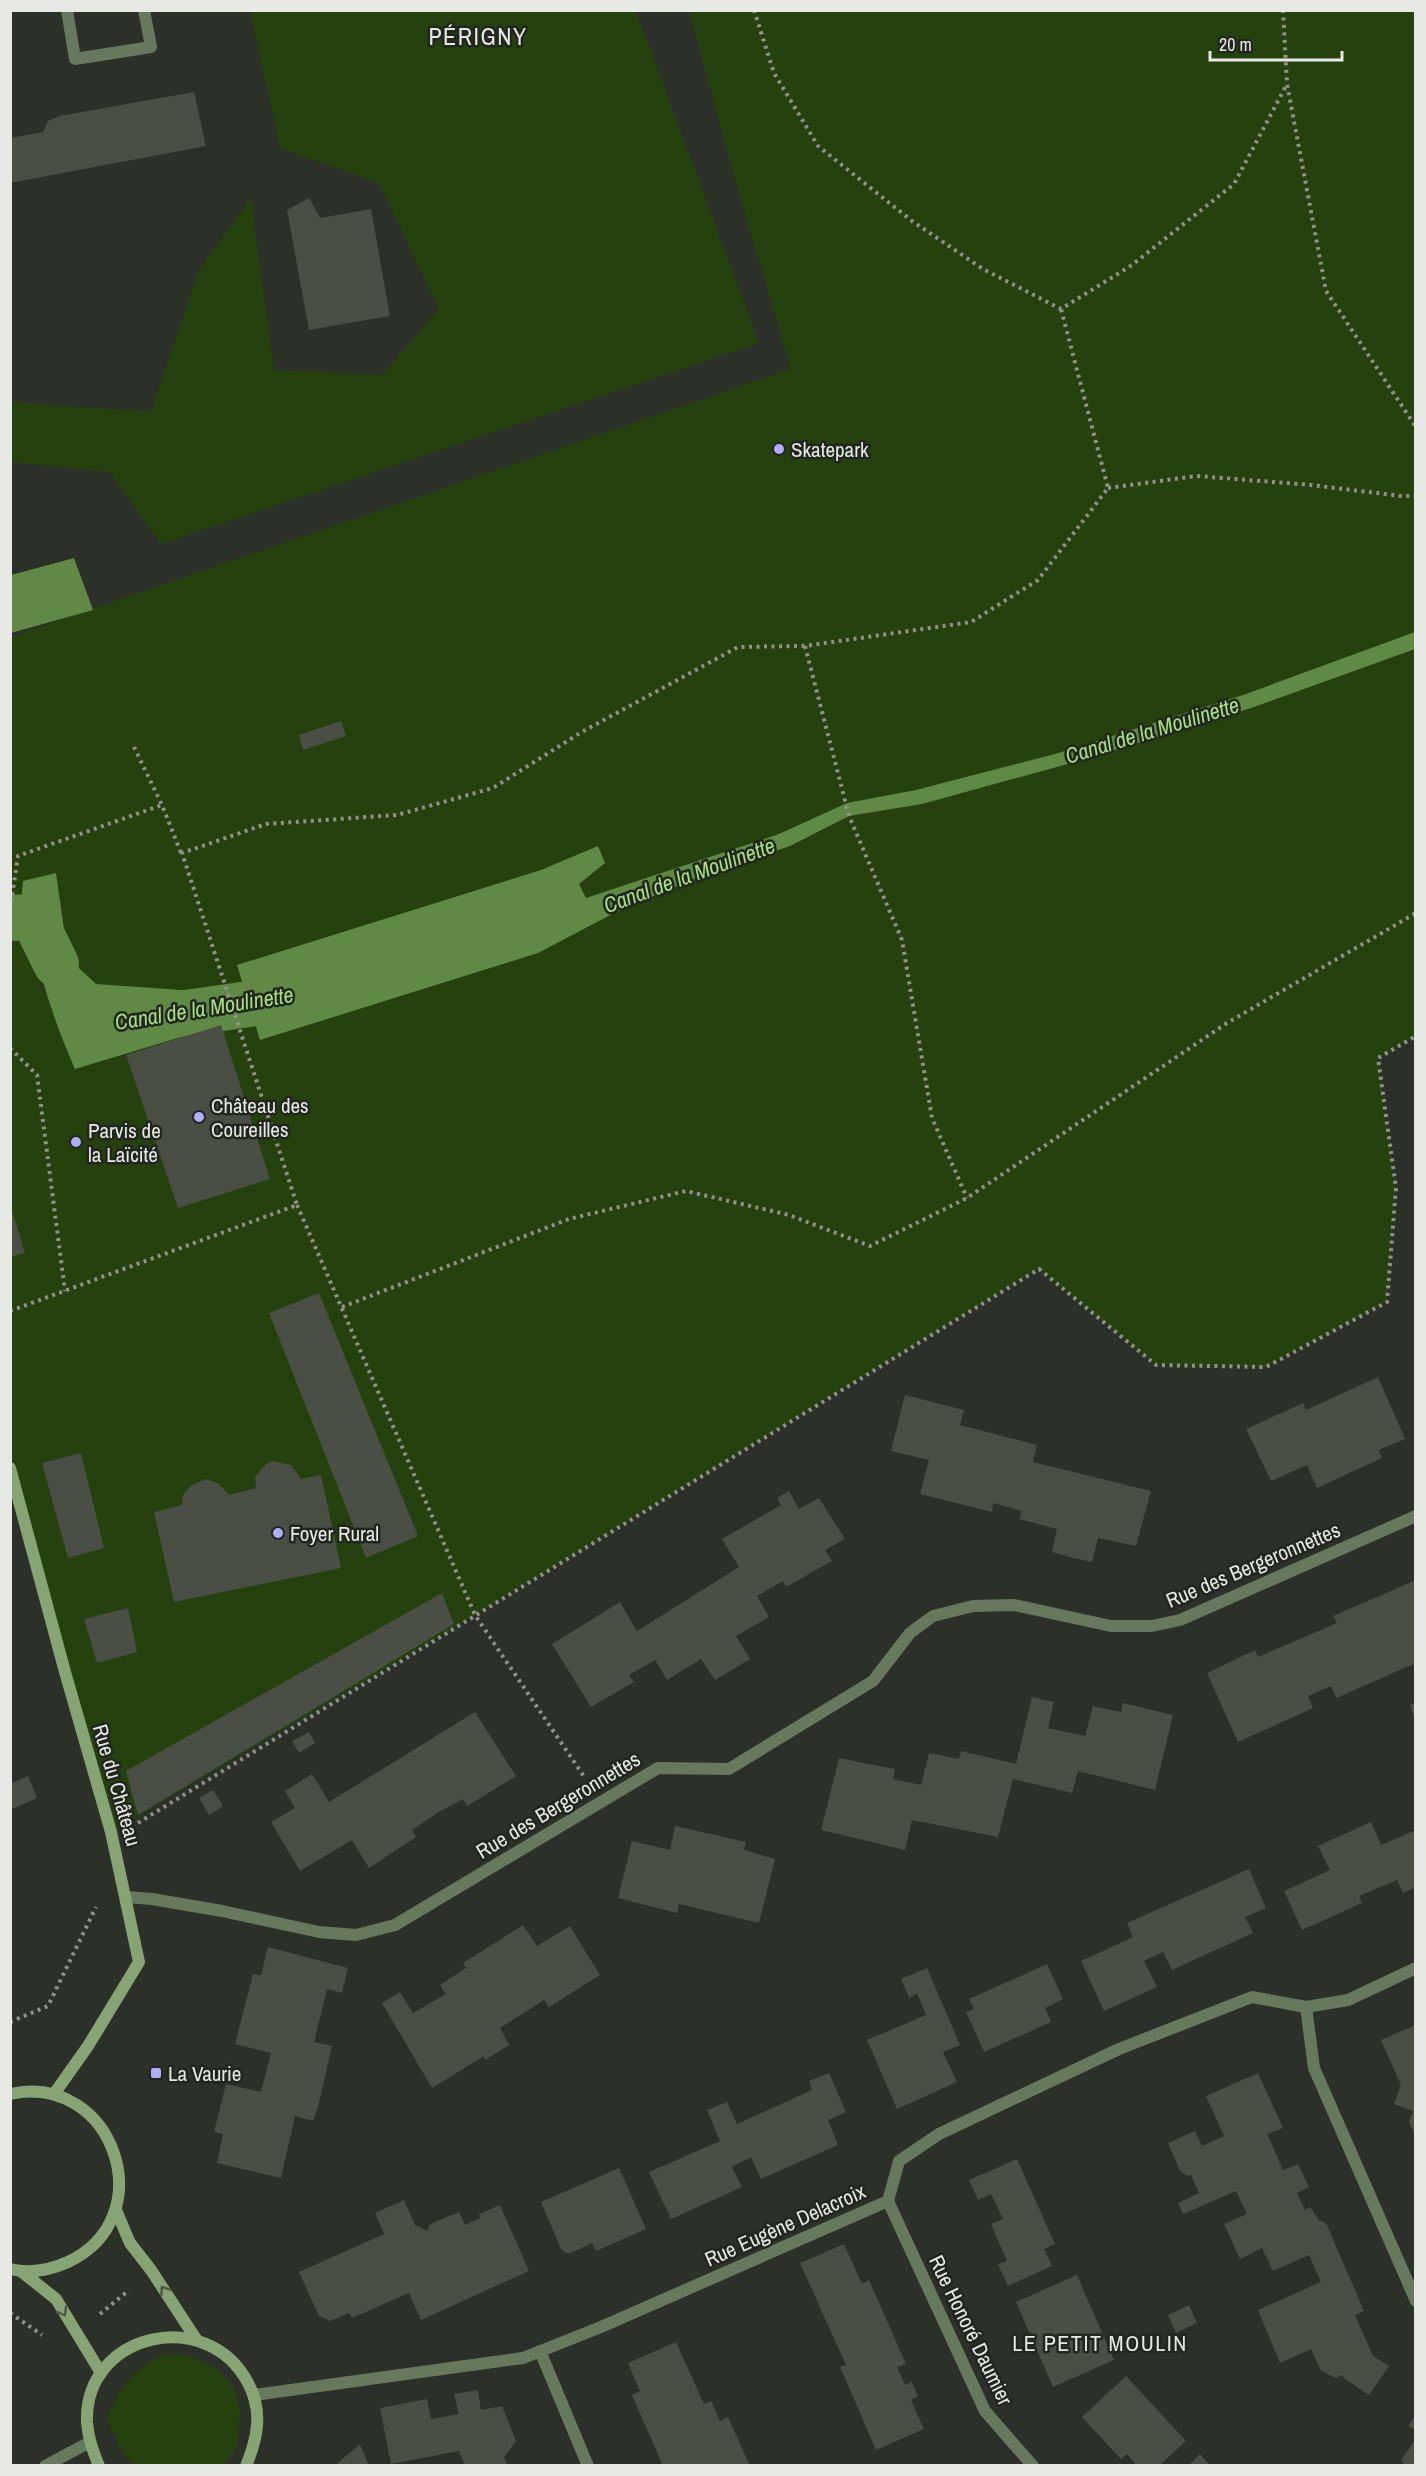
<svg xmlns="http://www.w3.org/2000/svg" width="1426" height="2476" font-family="'Archivo Narrow',sans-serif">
	<rect width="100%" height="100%" fill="#2b3028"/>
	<!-- green -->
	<g fill="#25420e">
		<path d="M250 11H636L759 343 161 544 109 472 11 462V402L151 412 199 270 251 198 274 370 382 375 439 309 379 183 280 148Z"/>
		<path d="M689 11H1415L1416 1036 1378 1058 1396 1188 1387 1302 1266 1367 1156 1365 1038 1269 475 1615 111 1832 11 1466 10 637 791 369 734 176Z"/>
		<path d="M163 2354 187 2355 215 2367 235 2389 240 2411 238 2446 223 2465H134L122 2453 107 2418C122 2384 131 2373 163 2354Z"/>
	</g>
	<!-- water -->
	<g fill="#608945">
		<path d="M74 558 93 610 11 633V575Z"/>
		<path d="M1415 632V649L1251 708 1082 760 922 804 849 816 790 846 689 881 618 911 538 953 260 1040 237 965 541 870 598 846 605 863 579 884 586 898 779 834 847 803 916 790 1055 754 1243 695Z"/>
		<path d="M56 873 68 958 96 984 210 992 221 1025 75 1069C56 1026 42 984 32 937H18L23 881Z"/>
	</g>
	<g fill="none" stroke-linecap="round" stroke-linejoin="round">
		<!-- canal -->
		<g stroke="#608945" stroke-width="46">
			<path d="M10 918 33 917 56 964"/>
			<path d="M152 1018 276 1000 310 990"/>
		</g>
	</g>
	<!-- building -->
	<g fill="#494f45">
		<path d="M194 92 206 146 10 183V138L43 132 48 121 60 116Z"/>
		<path d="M309 198 320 218 371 209 390 316 309 330 287 210Z"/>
		<path d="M341 721 346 736 303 750 299 735Z"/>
		<path d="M221 1025 270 1179 178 1208 126 1055Z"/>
		<path d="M10 1204 25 1253 10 1257Z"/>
		<path d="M319 1293 418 1536 366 1558 269 1313Z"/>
		<path d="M1378 1377 1405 1439 1379 1450 1382 1458 1317 1488 1307 1465 1271 1481 1246 1429 1303 1403 1306 1410Z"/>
		<path d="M905 1395 964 1410 960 1425 1037 1445 1033 1462 1151 1491 1136 1546 1098 1538 1092 1562 1074 1558 1052 1552 1057 1529 1019 1519 1022 1511 993 1503 992 1512 920 1494 929 1460 891 1451Z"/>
		<path d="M81 1453 104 1548 68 1558 42 1463Z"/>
		<path d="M273 1461 291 1465 301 1479 321 1475 341 1568 174 1602 154 1512 182 1505 183 1495 187 1490 192 1485 206 1479 219 1484 229 1495 256 1488 255 1477 266 1464Z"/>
		<path d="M789 1491 799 1509 819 1498 845 1539 825 1550 832 1561 786 1587 783 1581 757 1596 769 1617 736 1636 750 1659 715 1680 701 1659 667 1680 655 1660 629 1675 634 1682 591 1707 552 1644 620 1602 637 1631 739 1567 722 1539 781 1505 777 1498Z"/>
		<path d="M1416 1580V1663L1336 1698 1331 1686 1308 1696 1313 1708 1238 1742 1207 1673 1255 1650 1258 1657 1328 1627 1337 1623 1333 1616Z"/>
		<path d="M442 1593 454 1624 138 1815 126 1771Z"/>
		<path d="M128 1608 137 1652 97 1663 84 1619Z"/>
		<path d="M1032 1697 1054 1702 1048 1728 1085 1736 1093 1706 1121 1712 1123 1703 1173 1715 1155 1790 1078 1771 1072 1793 1013 1779 998 1837 912 1820 905 1850 821 1830 839 1758 895 1769 893 1779 921 1785 929 1753 959 1759 961 1751 1016 1764Z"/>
		<path d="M1416 1703V1719H1415L1410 1705Z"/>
		<path d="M475 1712 516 1776 467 1806 463 1799 437 1813 412 1830 416 1837 369 1868 352 1840 300 1871 271 1822 295 1808 285 1791 312 1774 329 1802Z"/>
		<path d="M309 1732 315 1743 299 1753 292 1741Z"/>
		<path d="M28 1776 37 1798 10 1810V1784Z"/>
		<path d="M213 1790 223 1806 209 1815 199 1798Z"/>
		<path d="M1371 1822 1381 1845 1416 1830V1887L1403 1893 1397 1880 1359 1896 1362 1903 1302 1930 1284 1891 1330 1870 1318 1846Z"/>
		<path d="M675 1826 746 1842 744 1850 775 1859 759 1923 679 1904 677 1913 618 1898 632 1841 670 1850Z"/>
		<path d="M1249 1869 1266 1908 1245 1917 1253 1933 1172 1970 1163 1952 1144 1961 1157 1987 1104 2011 1081 1961 1133 1937 1127 1923Z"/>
		<path d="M523 1925 537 1946 570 1926 600 1975 549 2007 544 2000 500 2028 509 2045 485 2060 484 2056 432 2088 382 2003 400 1992 413 2013 446 1994 440 1985 466 1968 463 1963Z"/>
		<path d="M268 1947 348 1968 342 1993 327 1989 314 2042 332 2046 318 2107 313 2121 295 2116 281 2178 217 2163 223 2134 214 2132 226 2084 261 2092 271 2053 235 2044 253 1974 261 1975Z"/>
		<path d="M1047 1964 1063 1999 1045 2008 1051 2022 984 2052 966 2012 974 2009 969 1999Z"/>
		<path d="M927 1968 960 2045 943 2052 957 2082 897 2109 867 2040 926 2015 917 1993 909 1998 901 1979Z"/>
		<path d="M1416 2025V2137L1409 2122 1413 2111 1394 2104 1401 2085 1381 2040Z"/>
		<path d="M829 2073 846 2112 828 2120 838 2145 761 2179 751 2157 732 2167 742 2187 671 2219 649 2172 720 2141 707 2110 727 2102 737 2124 812 2090 809 2081Z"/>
		<path d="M1258 2073 1283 2128 1267 2134 1274 2149 1283 2170 1298 2164 1309 2187 1297 2193 1305 2210 1310 2207 1319 2220 1326 2223 1364 2311 1355 2315 1373 2356 1389 2366 1369 2395 1345 2379 1342 2375 1336 2378 1321 2371 1311 2349 1280 2363 1258 2310 1321 2282 1309 2255 1273 2271 1262 2248 1240 2259 1224 2224 1247 2214 1236 2191 1183 2214 1178 2203 1199 2193 1191 2175 1187 2176 1180 2171 1168 2143 1195 2131 1202 2146 1224 2136 1206 2096Z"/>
		<path d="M1017 2159 1055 2244 1044 2249 1052 2266 1008 2286 998 2264 1007 2261 991 2224 1003 2219 991 2194 978 2200 969 2180Z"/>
		<path d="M619 2168 646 2229 596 2251 592 2243 571 2253H566L561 2249 541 2202Z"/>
		<path d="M404 2200 415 2225 427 2231 430 2224 459 2212 465 2225 480 2218 479 2214 500 2205 529 2271 421 2320 409 2293 352 2318 349 2313 330 2321 319 2316 299 2272 384 2234 375 2213Z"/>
		<path d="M844 2244 862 2284 869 2280 906 2364 897 2367 905 2385 912 2382 918 2396 911 2400 924 2429 876 2450 840 2367 846 2365 800 2263Z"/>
		<path d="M1077 2275 1114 2360 1053 2387 1016 2302Z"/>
		<path d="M1189 2305 1197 2323 1176 2333 1168 2315Z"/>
		<path d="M676 2342 704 2404 711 2401 720 2421 728 2417 750 2466H663L632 2395 640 2391 628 2363Z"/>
		<path d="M1126 2376 1186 2441 1159 2466H1137L1127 2454 1121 2459 1082 2417Z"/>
		<path d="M478 2390 481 2410 502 2406 516 2441 504 2457 508 2466H465L459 2451 391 2464 380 2408 427 2399 431 2419 459 2414 454 2394Z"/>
		<path d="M1416 2415V2430L1408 2426Z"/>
		<path d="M1416 2439V2466H1402L1404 2462 1401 2460Z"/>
		<path d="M360 2444 369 2466H334Z"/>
		<path d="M1200 2454 1210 2466H1188Z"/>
	</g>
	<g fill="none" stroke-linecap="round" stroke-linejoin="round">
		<!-- path -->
		<g stroke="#8f938c" stroke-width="4" stroke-dasharray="3 4.5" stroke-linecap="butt">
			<path d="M754 10 774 73 818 146 912 221 983 269 1061 309 1132 265 1234 184 1287 84"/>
			<path d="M1283 10 1287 84 1326 291 1416 427"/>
			<path d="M1108 488 1197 476 1311 485 1401 496H1416"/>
			<path d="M805 646 849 816 902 940 932 1118 967 1198"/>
			<path d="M134 747 162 805 181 853"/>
			<path d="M10 910 18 856 162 805"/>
			<path d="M10 1048 37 1075 65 1291"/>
			<path d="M297 1205 475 1615 585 1778"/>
			<path d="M342 1307 569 1219 686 1191 789 1215 870 1246 967 1198 1227 1023 1416 913"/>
			<path d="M10 1311 297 1205 182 853 266 824 397 815 493 788 580 733 738 647 805 646 971 622 1038 580 1108 488 1061 309"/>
			<path d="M138 1823 1039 1269 1156 1365 1266 1367 1387 1302 1396 1188 1378 1058 1416 1036"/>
			<path d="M10 2022 48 2006 96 1907"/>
			<path d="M10 2313 42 2335"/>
			<path d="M100 2314 129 2290"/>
		</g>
		<!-- lane -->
		<path stroke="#67795d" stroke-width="12" d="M67 10 75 59 151 47 144 10"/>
		<!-- street -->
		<g stroke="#67795d" stroke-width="12">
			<path d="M126 1897 152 1899 222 1911 319 1932 356 1935 395 1925 658 1768 729 1769 873 1681 910 1633 933 1616 973 1606 1014 1605 1111 1626H1152L1180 1620 1416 1516"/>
			<path d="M1306 2007 1314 2068 1416 2301"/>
			<path d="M888 2201 985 2411 1033 2466"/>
			<path d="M540 2351 588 2466"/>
			<path d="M254 2395 523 2358 601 2327 888 2201 899 2161 939 2134 1119 2049 1252 1997 1306 2007 1348 2000 1416 1968"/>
			<path d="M45 2466 90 2442"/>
		</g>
		<!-- secondary -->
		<g stroke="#87a475" stroke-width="12">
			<path d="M10 1468 65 1672 111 1832 139 1962 88 2046 54 2094"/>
			<path d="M10 2094C113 2071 164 2217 68 2262 50 2270 30 2274 10 2269"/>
			<path d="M116 2210 130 2243 151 2270 196 2339"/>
			<path d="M22 2272 56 2299 101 2373"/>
			<path d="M99 2466C93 2451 88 2438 87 2422 84 2333 207 2305 248 2383 263 2411 258 2437 246 2466"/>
		</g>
	</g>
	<!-- one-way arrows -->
	<defs><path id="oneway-chevron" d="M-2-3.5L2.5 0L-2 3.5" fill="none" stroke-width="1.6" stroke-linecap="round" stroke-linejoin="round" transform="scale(1.5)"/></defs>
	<g stroke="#4a5941">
		<use href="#oneway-chevron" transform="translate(164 2290) rotate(-123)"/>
		<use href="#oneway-chevron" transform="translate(63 2312) rotate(60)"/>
	</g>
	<!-- markers -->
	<g fill="#afaefa" stroke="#21271e" stroke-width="2">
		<circle cx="779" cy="449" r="6"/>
		<circle cx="199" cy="1117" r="6"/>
		<circle cx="76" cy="1142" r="6"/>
		<circle cx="278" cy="1533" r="6"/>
		<rect x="150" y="2067" width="12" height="12" rx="3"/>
	</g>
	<g text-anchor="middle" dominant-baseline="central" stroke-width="5" stroke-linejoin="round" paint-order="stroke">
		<!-- poi labels -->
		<g font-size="21" fill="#e6e9e4" stroke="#21271e" text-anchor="start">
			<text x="791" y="449">Skatepark</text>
			<text x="211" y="1105">Château des<tspan x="211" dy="24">Coureilles</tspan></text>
			<text x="88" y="1130">Parvis de<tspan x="88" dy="24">la Laïcité</tspan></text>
			<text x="290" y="1533">Foyer Rural</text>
			<text x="168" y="2073">La Vaurie</text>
		</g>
		<!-- street labels -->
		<g font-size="21" fill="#e6e9e4" stroke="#21271e">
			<text transform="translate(1253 1565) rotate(-23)">Rue des Bergeronnettes</text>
			<text transform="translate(117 1785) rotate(74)">Rue du Château</text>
			<text transform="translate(558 1805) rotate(-31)">Rue des Bergeronnettes</text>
			<text transform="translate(785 2225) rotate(-24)">Rue Eugène Delacroix</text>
			<text transform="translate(971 2330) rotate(64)">Rue Honoré Daumier</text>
		</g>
		<!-- water labels -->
		<g font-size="22" font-style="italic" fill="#a6df81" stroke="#21271e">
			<text transform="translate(1152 730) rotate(-17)">Canal de la Moulinette</text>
			<text transform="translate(689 875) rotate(-20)">Canal de la Moulinette</text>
			<text transform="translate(204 1008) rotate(-9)">Canal de la Moulinette</text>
		</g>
		<!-- neighbourhood labels -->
		<g font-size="22" letter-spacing="1.5" fill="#e6e9e4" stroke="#21271e">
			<text x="1100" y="2343">LE PETIT MOULIN</text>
		</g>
		<!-- quarter labels -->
		<g font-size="24" letter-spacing="1.5" fill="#e6e9e4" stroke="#21271e">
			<text x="478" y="36">PÉRIGNY</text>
		</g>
	</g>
	<!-- border -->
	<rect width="1426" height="2476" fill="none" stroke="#e6e9e4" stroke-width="24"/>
	<!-- scale -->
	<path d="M1210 51v9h132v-9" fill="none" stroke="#e6e9e4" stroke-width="3"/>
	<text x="1219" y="51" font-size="18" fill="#e6e9e4" stroke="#21271e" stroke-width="4.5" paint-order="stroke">20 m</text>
</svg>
